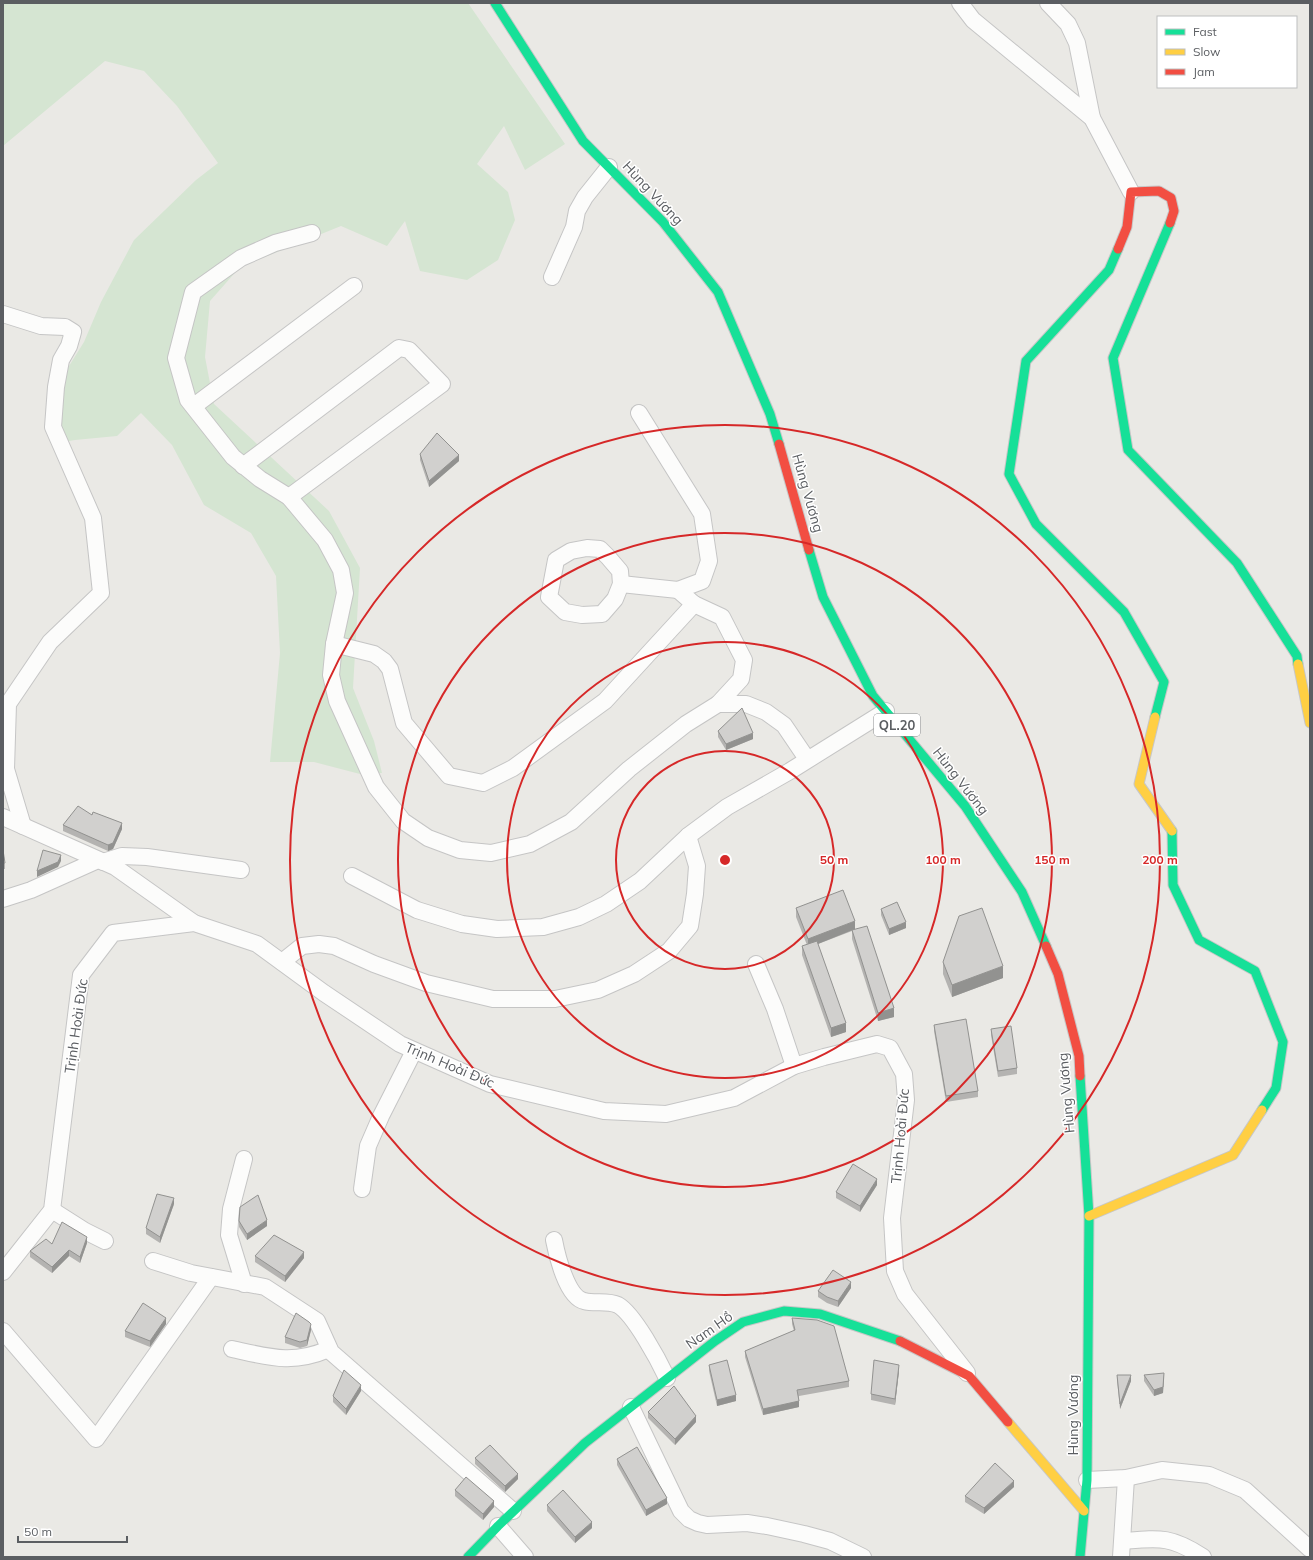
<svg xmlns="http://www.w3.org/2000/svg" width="1313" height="1560" font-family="Mulish,sans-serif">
	<rect width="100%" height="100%" fill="#eae9e5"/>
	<!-- green -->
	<path fill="#d5e5d2" d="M3 3H468L565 144 525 170 504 126 477 164 508 192 515 220 498 260 467 280 420 271 405 221 387 246 341 226 240 267 210 301 205 357 214 404 329 511 360 568 353 688 374 741 382 773 360 774 314 762H270L280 653 276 576 251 533 204 505 172 445 141 413 117 436 75 440 51 444 59 382 84 342 101 302 134 240 196 180 218 163 177 106 144 71 105 61 3 146Z"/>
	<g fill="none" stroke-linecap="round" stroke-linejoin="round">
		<!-- street casing -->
		<g stroke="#c5c5c5" stroke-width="18">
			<g id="street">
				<path d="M960 3 973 20 1092 118 1131 192"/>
				<path d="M1048 3 1068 24 1077 43 1092 118"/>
				<path d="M312 233 275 243 241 258 193 292 176 358 188 400 233 457 260 479 289 497 325 540 341 570 345 593 334 644 331 675 337 701 376 787 403 821 428 838 460 850 491 853 530 844 571 822 629 769 686 724 718 704H746L766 712 784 725 807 759"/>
				<path d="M552 277 574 227 577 211 585 197 609 167"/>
				<path d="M3 314 41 326 65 327 73 332 69 346 61 360 56 387 53 427 93 518 101 593 50 642 8 704 6 769 23 826"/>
				<path d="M194 406 354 286"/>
				<path d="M639 413 702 514 709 561 702 581 678 590 694 604"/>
				<path d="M243 466 399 348 409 350 442 384 289 497"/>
				<path d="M587 548 600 549 608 557 620 571 621 584 615 599 602 614 582 615 565 612 549 597 556 560 571 551Z"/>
				<path d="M621 584 678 590"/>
				<path d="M334 644 374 654 384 661 390 669 404 723 449 776 483 783 513 768 605 701 694 604 722 617 744 660 741 679 718 704"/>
				<path d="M3 817 115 867 194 923"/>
				<path d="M103 862 122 856 147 857 241 870"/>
				<path d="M352 876 417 910 462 924 497 929 543 927 579 917 606 904 640 881 688 836 727 807 790 771 886 711"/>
				<path d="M3 899 31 890 98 860"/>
				<path d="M282 962 302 946 319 944 334 946 374 964 426 983 493 999H555L598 990 634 974 669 951 690 926 695 894 697 866 688 836"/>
				<path d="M756 964 775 1009 794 1066"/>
				<path d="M362 1189 368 1146 381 1116 414 1051"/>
				<path d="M52 1210 85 1231 105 1241"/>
				<path d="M554 1240C557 1256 567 1297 584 1301 595 1304 607 1300 618 1305 634 1314 659 1361 667 1378"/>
				<path d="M153 1261 191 1273 265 1287 317 1321 331 1352 513 1511"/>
				<path d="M3 1272 52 1210 81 975 113 933 194 923 257 944 324 993 400 1044 490 1084 604 1111 666 1114 734 1098 794 1066 824 1057 877 1044 890 1048 904 1074 906 1100 892 1218 895 1271 905 1294 967 1373"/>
				<path d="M244 1284 229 1235 231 1209 244 1159"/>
				<path d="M3 1331 96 1439 211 1277"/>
				<path d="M232 1349C269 1357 292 1365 329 1349"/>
				<path d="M631 1407 681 1511 689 1519 698 1523 707 1525 747 1523 767 1526 804 1534 830 1541 863 1557"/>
				<path d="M1087 1480 1126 1478 1162 1470 1209 1475 1245 1490 1310 1549"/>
				<path d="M498 1526 525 1557"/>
				<path d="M1123 1541C1160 1538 1171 1536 1203 1557"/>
				<path d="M1121 1557 1126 1478"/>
			</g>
		</g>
		<!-- fast casing -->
		<g stroke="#c7c7c7" stroke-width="11">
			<g id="fast">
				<path d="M495 3 583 141 663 222 718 292 770 414 779 444"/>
				<path d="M1170 223 1113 358 1128 450 1237 563 1297 656 1298 664"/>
				<path d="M1118 249 1109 270 1026 361 1009 474 1036 524 1124 612 1164 682 1155 717"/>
				<path d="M809 550 823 597 873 696 965 806 1022 892 1046 946"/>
				<path d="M1172 831 1173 885 1199 940 1255 971 1283 1042 1276 1088 1262 1110"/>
				<path d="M468 1557 498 1526 585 1443 715 1341 743 1322 784 1311 820 1314 900 1341"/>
				<path d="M1080 1557 1087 1480 1089 1216 1080 1076"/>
			</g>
		</g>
		<!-- slow casing -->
		<g stroke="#c7c7c7" stroke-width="11">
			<g id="slow">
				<path d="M1298 664 1310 723"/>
				<path d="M1155 717 1139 784 1172 831"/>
				<path d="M1089 1216 1233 1155 1262 1110"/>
				<path d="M1008 1422 1084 1511"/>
			</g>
		</g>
		<!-- jam casing -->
		<g stroke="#c7c7c7" stroke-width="11">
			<g id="jam">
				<path d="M1118 249 1127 227 1131 192 1159 191 1171 198 1174 211 1170 223"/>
				<path d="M779 444 809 550"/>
				<path d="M1046 946 1058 974 1079 1056 1080 1076"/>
				<path d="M900 1341 969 1376 1008 1422"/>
			</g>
		</g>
		<!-- street -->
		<use href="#street" stroke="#fcfcfb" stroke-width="16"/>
		<!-- fast -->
		<use href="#fast" stroke="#16e098" stroke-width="9"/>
		<!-- slow -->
		<use href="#slow" stroke="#ffcf43" stroke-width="9"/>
		<!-- jam -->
		<use href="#jam" stroke="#f24e42" stroke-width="9"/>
	</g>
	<!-- wall -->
	<g fill="#b4b3b1">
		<path d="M420 454 459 461 429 487 420 460Z"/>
		<path d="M718 731 753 739 726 750 718 737Z"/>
		<path d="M63 825 122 829 113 849 108 851 63 831Z"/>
		<path d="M3 850 5 863V869H3Z"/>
		<path d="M796 908 855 929 894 1017 878 1021 852 939V931L818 944 846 1032 831 1037 802 955V946L807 945 796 917Z"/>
		<path d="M881 909 906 928 889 935 881 915Z"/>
		<path d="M943 962 1003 978 952 997 943 974Z"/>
		<path d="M934 1025 978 1091V1097L946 1102 934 1031Z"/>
		<path d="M991 1029 1017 1068V1074L998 1077 991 1035Z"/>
		<path d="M877 1185 860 1212 836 1198V1192Z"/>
		<path d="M174 1204 160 1243 146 1234V1228Z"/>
		<path d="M239 1221 267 1226 247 1240 239 1227Z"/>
		<path d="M87 1243 80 1263 69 1256 52 1273 30 1257V1251L52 1244Z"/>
		<path d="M255 1256 304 1258 285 1282 255 1262Z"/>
		<path d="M851 1288 838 1307 827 1303 818 1297V1291Z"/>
		<path d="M792 1318 849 1381V1387L799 1396V1407L763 1415 745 1357V1351L794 1331 792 1324Z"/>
		<path d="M166 1324 150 1347 125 1337V1331Z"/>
		<path d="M311 1330 307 1346 300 1348 285 1343V1337Z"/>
		<path d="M709 1365 736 1401 717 1406 709 1371Z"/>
		<path d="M899 1371 895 1405 871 1400V1394Z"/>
		<path d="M1117 1375 1131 1381 1120 1409 1117 1380Z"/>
		<path d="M1144 1375 1164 1379 1163 1393 1154 1396 1144 1381Z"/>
		<path d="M361 1391 346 1415 333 1402V1396Z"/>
		<path d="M648 1412 696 1422 675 1445 648 1418Z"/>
		<path d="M475 1458 518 1479 505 1492 475 1464Z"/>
		<path d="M617 1459 667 1504 646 1516 617 1465Z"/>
		<path d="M1014 1487 984 1514 965 1502V1496Z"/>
		<path d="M455 1490 494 1507 483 1520 455 1496Z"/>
		<path d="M547 1505 592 1528 575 1543 547 1511Z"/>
	</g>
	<!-- shaded-wall -->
	<g fill="#929290">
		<path d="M459 455V461L429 487V481Z"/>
		<path d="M753 733V739L726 750V744Z"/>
		<path d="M122 823V829L113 849 108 851V845Z"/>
		<path d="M61 855V861L58 867 37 877V871Z"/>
		<path d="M855 921V929L808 948V939Z"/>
		<path d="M906 922V928L889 935V929Z"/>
		<path d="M1003 966V978L952 997V985Z"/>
		<path d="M894 1008V1017L878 1021V1013Z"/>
		<path d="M846 1023V1032L831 1037V1028Z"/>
		<path d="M877 1179V1185L860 1212V1206Z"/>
		<path d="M174 1198V1204L160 1243V1237Z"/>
		<path d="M267 1220V1226L247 1240V1234Z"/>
		<path d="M87 1237V1243L80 1263V1257Z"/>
		<path d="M69 1250V1256L52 1273V1267Z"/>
		<path d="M304 1252V1258L285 1282V1276Z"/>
		<path d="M851 1282V1288L838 1307V1301Z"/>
		<path d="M166 1318V1324L150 1347V1341Z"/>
		<path d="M311 1324V1330L307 1346V1340Z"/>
		<path d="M899 1365V1371L895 1405V1399Z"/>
		<path d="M1164 1373 1163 1393 1154 1396V1390Z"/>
		<path d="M1131 1375V1381L1120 1409V1404Z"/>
		<path d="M361 1385V1391L346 1415V1409Z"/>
		<path d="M736 1395V1401L717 1406V1400Z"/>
		<path d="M799 1401V1407L763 1415V1409Z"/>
		<path d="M696 1416V1422L675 1445V1439Z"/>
		<path d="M518 1474V1479L505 1492V1486Z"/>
		<path d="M1014 1481V1487L984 1514V1508Z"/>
		<path d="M667 1498V1504L646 1516V1510Z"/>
		<path d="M494 1501V1507L483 1520V1514Z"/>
		<path d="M592 1522V1528L575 1543V1537Z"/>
	</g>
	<!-- building -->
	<g fill="#d1d0ce" stroke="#929290">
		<path d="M437 433 459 455 429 481 420 454Z"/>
		<path d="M742 708 753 733 726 744 718 731Z"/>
		<path d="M78 806 92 815 93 812 122 823 113 843 108 845 63 825Z"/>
		<path d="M3 850 5 863H3Z"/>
		<path d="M43 850 61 855 58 862 37 871Z"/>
		<path d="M843 890 855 921 808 939 796 908Z"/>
		<path d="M897 902 906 922 889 929 881 909Z"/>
		<path d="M982 908 1003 966 952 985 943 962 959 916Z"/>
		<path d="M867 926 894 1008 878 1013 852 930Z"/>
		<path d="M817 941 846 1023 831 1028 802 946Z"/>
		<path d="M966 1019 978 1091 946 1096 934 1025Z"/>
		<path d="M1011 1026 1017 1068 998 1071 991 1029Z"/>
		<path d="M853 1164 877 1179 860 1206 836 1192Z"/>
		<path d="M157 1194 174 1198 160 1237 146 1228Z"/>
		<path d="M258 1195 267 1220 247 1234 239 1221 240 1207Z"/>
		<path d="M62 1222 87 1237 80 1257 69 1250 52 1267 30 1251 46 1239 52 1244Z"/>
		<path d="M274 1235 304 1252 285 1276 255 1256Z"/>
		<path d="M833 1270 851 1282 838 1301 827 1297 818 1291Z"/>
		<path d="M143 1303 166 1318 150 1341 125 1331Z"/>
		<path d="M296 1313 309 1322 311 1324 307 1340 300 1342 285 1337Z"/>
		<path d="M792 1318 817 1320 834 1326 849 1381 797 1390 799 1401 763 1409 745 1351 795 1330Z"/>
		<path d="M727 1360 736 1395 717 1400 709 1365Z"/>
		<path d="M874 1360 899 1365 895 1399 871 1394Z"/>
		<path d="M344 1370 361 1385 346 1409 333 1396Z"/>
		<path d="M1164 1373 1163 1387 1154 1390 1144 1375Z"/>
		<path d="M1117 1375H1131L1120 1404Z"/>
		<path d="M674 1386 696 1416 675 1439 648 1412Z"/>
		<path d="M490 1445 518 1474 505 1486 475 1458Z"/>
		<path d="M637 1447 667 1498 646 1510 617 1459Z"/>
		<path d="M995 1463 1014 1481 984 1508 965 1496Z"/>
		<path d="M466 1477 494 1501 483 1514 455 1490Z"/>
		<path d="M563 1490 592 1522 575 1537 547 1505Z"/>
	</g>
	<!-- distance rings -->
	<g fill="none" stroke="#d62828" stroke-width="2">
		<circle cx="725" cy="860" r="109"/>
		<circle cx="725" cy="860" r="218"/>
		<circle cx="725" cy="860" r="327"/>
		<circle cx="725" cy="860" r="435"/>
	</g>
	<g text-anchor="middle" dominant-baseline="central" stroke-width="3" stroke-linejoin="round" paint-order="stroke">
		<!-- shield labels -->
		<rect fill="#fff" stroke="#8c8e91" stroke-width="1" x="874" y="714" width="46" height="22" rx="3"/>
		<g font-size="13" font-weight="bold" fill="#5b5e62">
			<text x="897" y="725">QL.20</text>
		</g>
		<!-- street labels -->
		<g font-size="14" fill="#5b5e62" stroke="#fff">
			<text transform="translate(653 193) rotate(47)">Hùng Vương</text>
			<text transform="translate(808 493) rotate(74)">Hùng Vương</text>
			<text transform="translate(961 781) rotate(52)">Hùng Vương</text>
			<text transform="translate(76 1026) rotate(-82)">Trịnh Hoài Đức</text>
			<text transform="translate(450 1065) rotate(23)">Trịnh Hoài Đức</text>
			<text transform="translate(1066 1093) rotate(-95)">Hùng Vương</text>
			<text transform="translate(900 1136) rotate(-85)">Trịnh Hoài Đức</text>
			<text transform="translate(709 1330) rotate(-35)">Nam Hồ</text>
			<text transform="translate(1073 1415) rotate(-90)">Hùng Vương</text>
		</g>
	</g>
	<circle cx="725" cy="860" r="6" fill="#d62828" stroke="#fff" stroke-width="2"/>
	<g font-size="12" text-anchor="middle" font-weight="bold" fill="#d62828" stroke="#fff" stroke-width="3" stroke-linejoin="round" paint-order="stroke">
		<text x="834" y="864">50 m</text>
		<text x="943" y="864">100 m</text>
		<text x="1052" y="864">150 m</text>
		<text x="1160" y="864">200 m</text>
	</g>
	<!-- border -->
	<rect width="1313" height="1560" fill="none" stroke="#5b5e62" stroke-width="8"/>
	<!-- legend -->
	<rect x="1157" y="16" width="140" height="72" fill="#ffffff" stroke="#bdbfc0"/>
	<rect x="1165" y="29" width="20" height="6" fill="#16e098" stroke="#bdbfc0"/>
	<text x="1193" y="36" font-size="12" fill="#5b5e62">Fast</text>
	<rect x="1165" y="49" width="20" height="6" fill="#ffcf43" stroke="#bdbfc0"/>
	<text x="1193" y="56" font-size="12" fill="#5b5e62">Slow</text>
	<rect x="1165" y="69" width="20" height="6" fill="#f24e42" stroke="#bdbfc0"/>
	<text x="1193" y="76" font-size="12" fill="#5b5e62">Jam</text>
	<!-- scale -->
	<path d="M18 1536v6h109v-6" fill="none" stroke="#5b5e62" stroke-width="2"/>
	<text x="24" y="1536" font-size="12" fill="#5b5e62" stroke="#ffffff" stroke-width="3" paint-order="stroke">50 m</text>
</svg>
